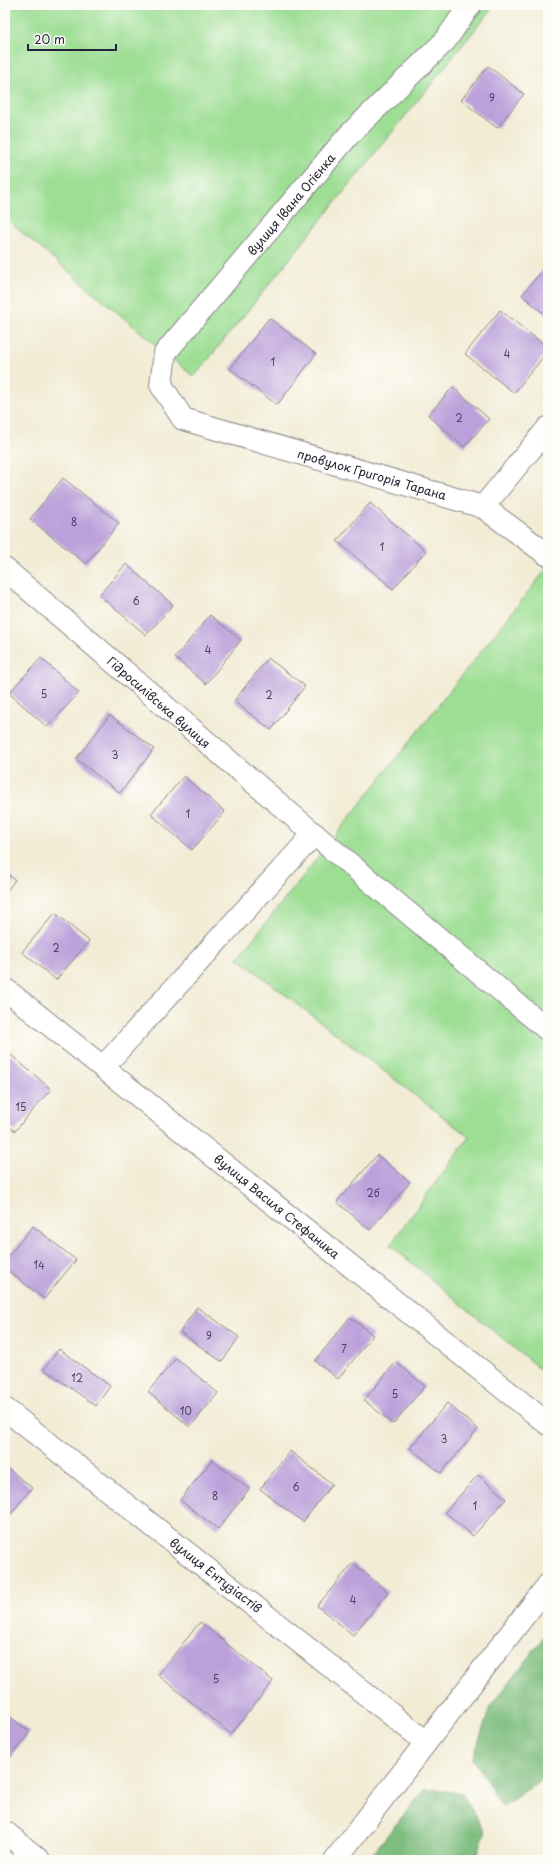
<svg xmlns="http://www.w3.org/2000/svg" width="553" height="1865" font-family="'Playpen Sans',sans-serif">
	<rect width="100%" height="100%" fill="#fdfcf7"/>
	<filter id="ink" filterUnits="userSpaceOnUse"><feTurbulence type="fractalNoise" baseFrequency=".025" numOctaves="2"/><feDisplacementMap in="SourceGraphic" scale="8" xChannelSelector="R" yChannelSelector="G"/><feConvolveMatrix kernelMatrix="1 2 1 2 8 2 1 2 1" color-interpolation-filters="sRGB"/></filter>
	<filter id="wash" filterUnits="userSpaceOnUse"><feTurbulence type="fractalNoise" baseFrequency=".012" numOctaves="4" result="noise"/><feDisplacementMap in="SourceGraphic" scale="16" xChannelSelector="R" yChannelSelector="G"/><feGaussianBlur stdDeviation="0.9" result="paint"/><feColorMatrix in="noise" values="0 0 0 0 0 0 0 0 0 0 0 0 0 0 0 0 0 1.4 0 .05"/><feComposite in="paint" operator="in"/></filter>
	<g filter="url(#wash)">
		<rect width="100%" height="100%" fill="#f2ecd5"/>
		<!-- green -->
		<g fill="#9dde94" stroke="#608068">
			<path d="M5 5H495L194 377 5 218Z"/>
			<path d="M548 567V1376L390 1245 469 1137 238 958Z"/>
		</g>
		<!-- forest -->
		<g fill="#7ebd7e" stroke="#50705c">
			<path d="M548 1631V1775L502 1807 473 1758 490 1708Z"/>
			<path d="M425 1789 462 1793 485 1833 475 1860H367Z"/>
		</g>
		<g id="blocks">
			<!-- building -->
			<g fill="#bba0da">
				<path d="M488 66 524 94 497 128 461 100Z"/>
				<path d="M546 266 548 267V317L522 295Z"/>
				<path d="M500 310 548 348V351L514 393 465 354Z"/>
				<path d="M269 318 316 354 277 405 230 369Z"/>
				<path d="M453 387 489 419 464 447 428 415Z"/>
				<path d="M63 478 119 523 86 564 30 519Z"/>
				<path d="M370 503 426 551 393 589 337 541Z"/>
				<path d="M126 564 173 605 146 635 99 595Z"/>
				<path d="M210 615 241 640 206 684 175 658Z"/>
				<path d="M41 658 79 693 47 727 9 693Z"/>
				<path d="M268 658 305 686 271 730 234 701Z"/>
				<path d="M110 715 154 749 120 793 76 759Z"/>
				<path d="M184 776 225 812 192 850 151 814Z"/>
				<path d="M5 872 15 880 5 893Z"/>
				<path d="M55 913 89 941 56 980 22 952Z"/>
				<path d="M5 1050 51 1089 15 1131 5 1123Z"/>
				<path d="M377 1155 410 1182 370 1230 337 1202Z"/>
				<path d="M33 1226 76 1260 44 1299 5 1268V1260Z"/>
				<path d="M197 1307 239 1337 222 1362 180 1332Z"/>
				<path d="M350 1317 373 1335 338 1379 315 1361Z"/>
				<path d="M59 1349 110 1386 96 1406 44 1369Z"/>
				<path d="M176 1358 218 1393 190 1427 148 1392Z"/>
				<path d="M396 1362 425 1386 393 1424 364 1400Z"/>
				<path d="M447 1403 478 1429 441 1473 410 1448Z"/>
				<path d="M290 1451 332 1484 303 1522 260 1489Z"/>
				<path d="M212 1460 249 1489 218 1529 180 1500Z"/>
				<path d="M5 1466 32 1488 5 1521Z"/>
				<path d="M478 1475 506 1499 473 1536 445 1512Z"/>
				<path d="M353 1563 388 1592 353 1635 317 1606Z"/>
				<path d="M200 1622 273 1681 231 1734 158 1675Z"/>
				<path d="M5 1713 30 1732 5 1764Z"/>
			</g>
		</g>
	</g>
	<g filter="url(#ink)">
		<use href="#blocks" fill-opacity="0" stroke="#8a8788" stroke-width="1"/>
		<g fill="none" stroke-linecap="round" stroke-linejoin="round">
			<!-- street casing -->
			<g stroke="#8a8788" stroke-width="24">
				<g id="street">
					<path d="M470 5 445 41 348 136 165 353 161 385 183 419 483 507 548 555"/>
					<path d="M483 507 548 428"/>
					<path d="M5 569 314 834 548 1030"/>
					<path d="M5 989 548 1424"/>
					<path d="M104 1066 314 834"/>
					<path d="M5 1409 426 1742"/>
					<path d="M5 1832 39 1860"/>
				</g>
			</g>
			<!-- secondary casing -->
			<g stroke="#8a8788" stroke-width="24">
				<path id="secondary" d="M335 1860 548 1585"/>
			</g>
			<!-- street -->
			<use href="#street" stroke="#fff" stroke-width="22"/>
			<!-- secondary -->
			<use href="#secondary" stroke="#fff" stroke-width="22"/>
		</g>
	</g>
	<g text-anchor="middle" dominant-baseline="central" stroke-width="3" stroke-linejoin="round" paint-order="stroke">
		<!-- number labels -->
		<g font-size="10" fill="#484263">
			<text x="492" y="97">9</text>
			<text x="507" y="353">4</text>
			<text x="273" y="361">1</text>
			<text x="459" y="417">2</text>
			<text x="74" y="521">8</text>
			<text x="382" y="546">1</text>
			<text x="136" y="600">6</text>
			<text x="208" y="649">4</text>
			<text x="44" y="693">5</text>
			<text x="269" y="694">2</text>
			<text x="115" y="754">3</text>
			<text x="188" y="813">1</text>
			<text x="56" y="947">2</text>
			<text x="21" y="1106">15</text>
			<text x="373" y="1192">2б</text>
			<text x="39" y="1264">14</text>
			<text x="209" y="1335">9</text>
			<text x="344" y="1348">7</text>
			<text x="77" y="1377">12</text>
			<text x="395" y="1393">5</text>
			<text x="186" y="1410">10</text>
			<text x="444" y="1438">3</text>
			<text x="296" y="1486">6</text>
			<text x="215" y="1495">8</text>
			<text x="475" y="1505">1</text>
			<text x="353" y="1599">4</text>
			<text x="216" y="1678">5</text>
		</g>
		<!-- street labels -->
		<g font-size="12" fill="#22223b" stroke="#fdfcf7">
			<text transform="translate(291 204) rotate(-50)">вулиця Івана Огієнка</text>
			<text transform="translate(372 474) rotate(16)">провулок Григорія Тарана</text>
			<text transform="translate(159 702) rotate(41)">Гідросилівська вулиця</text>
			<text transform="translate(277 1206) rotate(39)">вулиця Василя Стефаника</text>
			<text transform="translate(216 1575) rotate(38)">вулиця Ентузіастів</text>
		</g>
	</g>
	<!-- margin -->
	<rect width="553" height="1865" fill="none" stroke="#fdfcf7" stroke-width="20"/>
	<!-- scale -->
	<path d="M28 44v6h88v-6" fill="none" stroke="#22223b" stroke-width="2"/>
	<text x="34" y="44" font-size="12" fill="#22223b" stroke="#fdfcf7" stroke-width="3" paint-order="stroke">20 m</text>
</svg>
